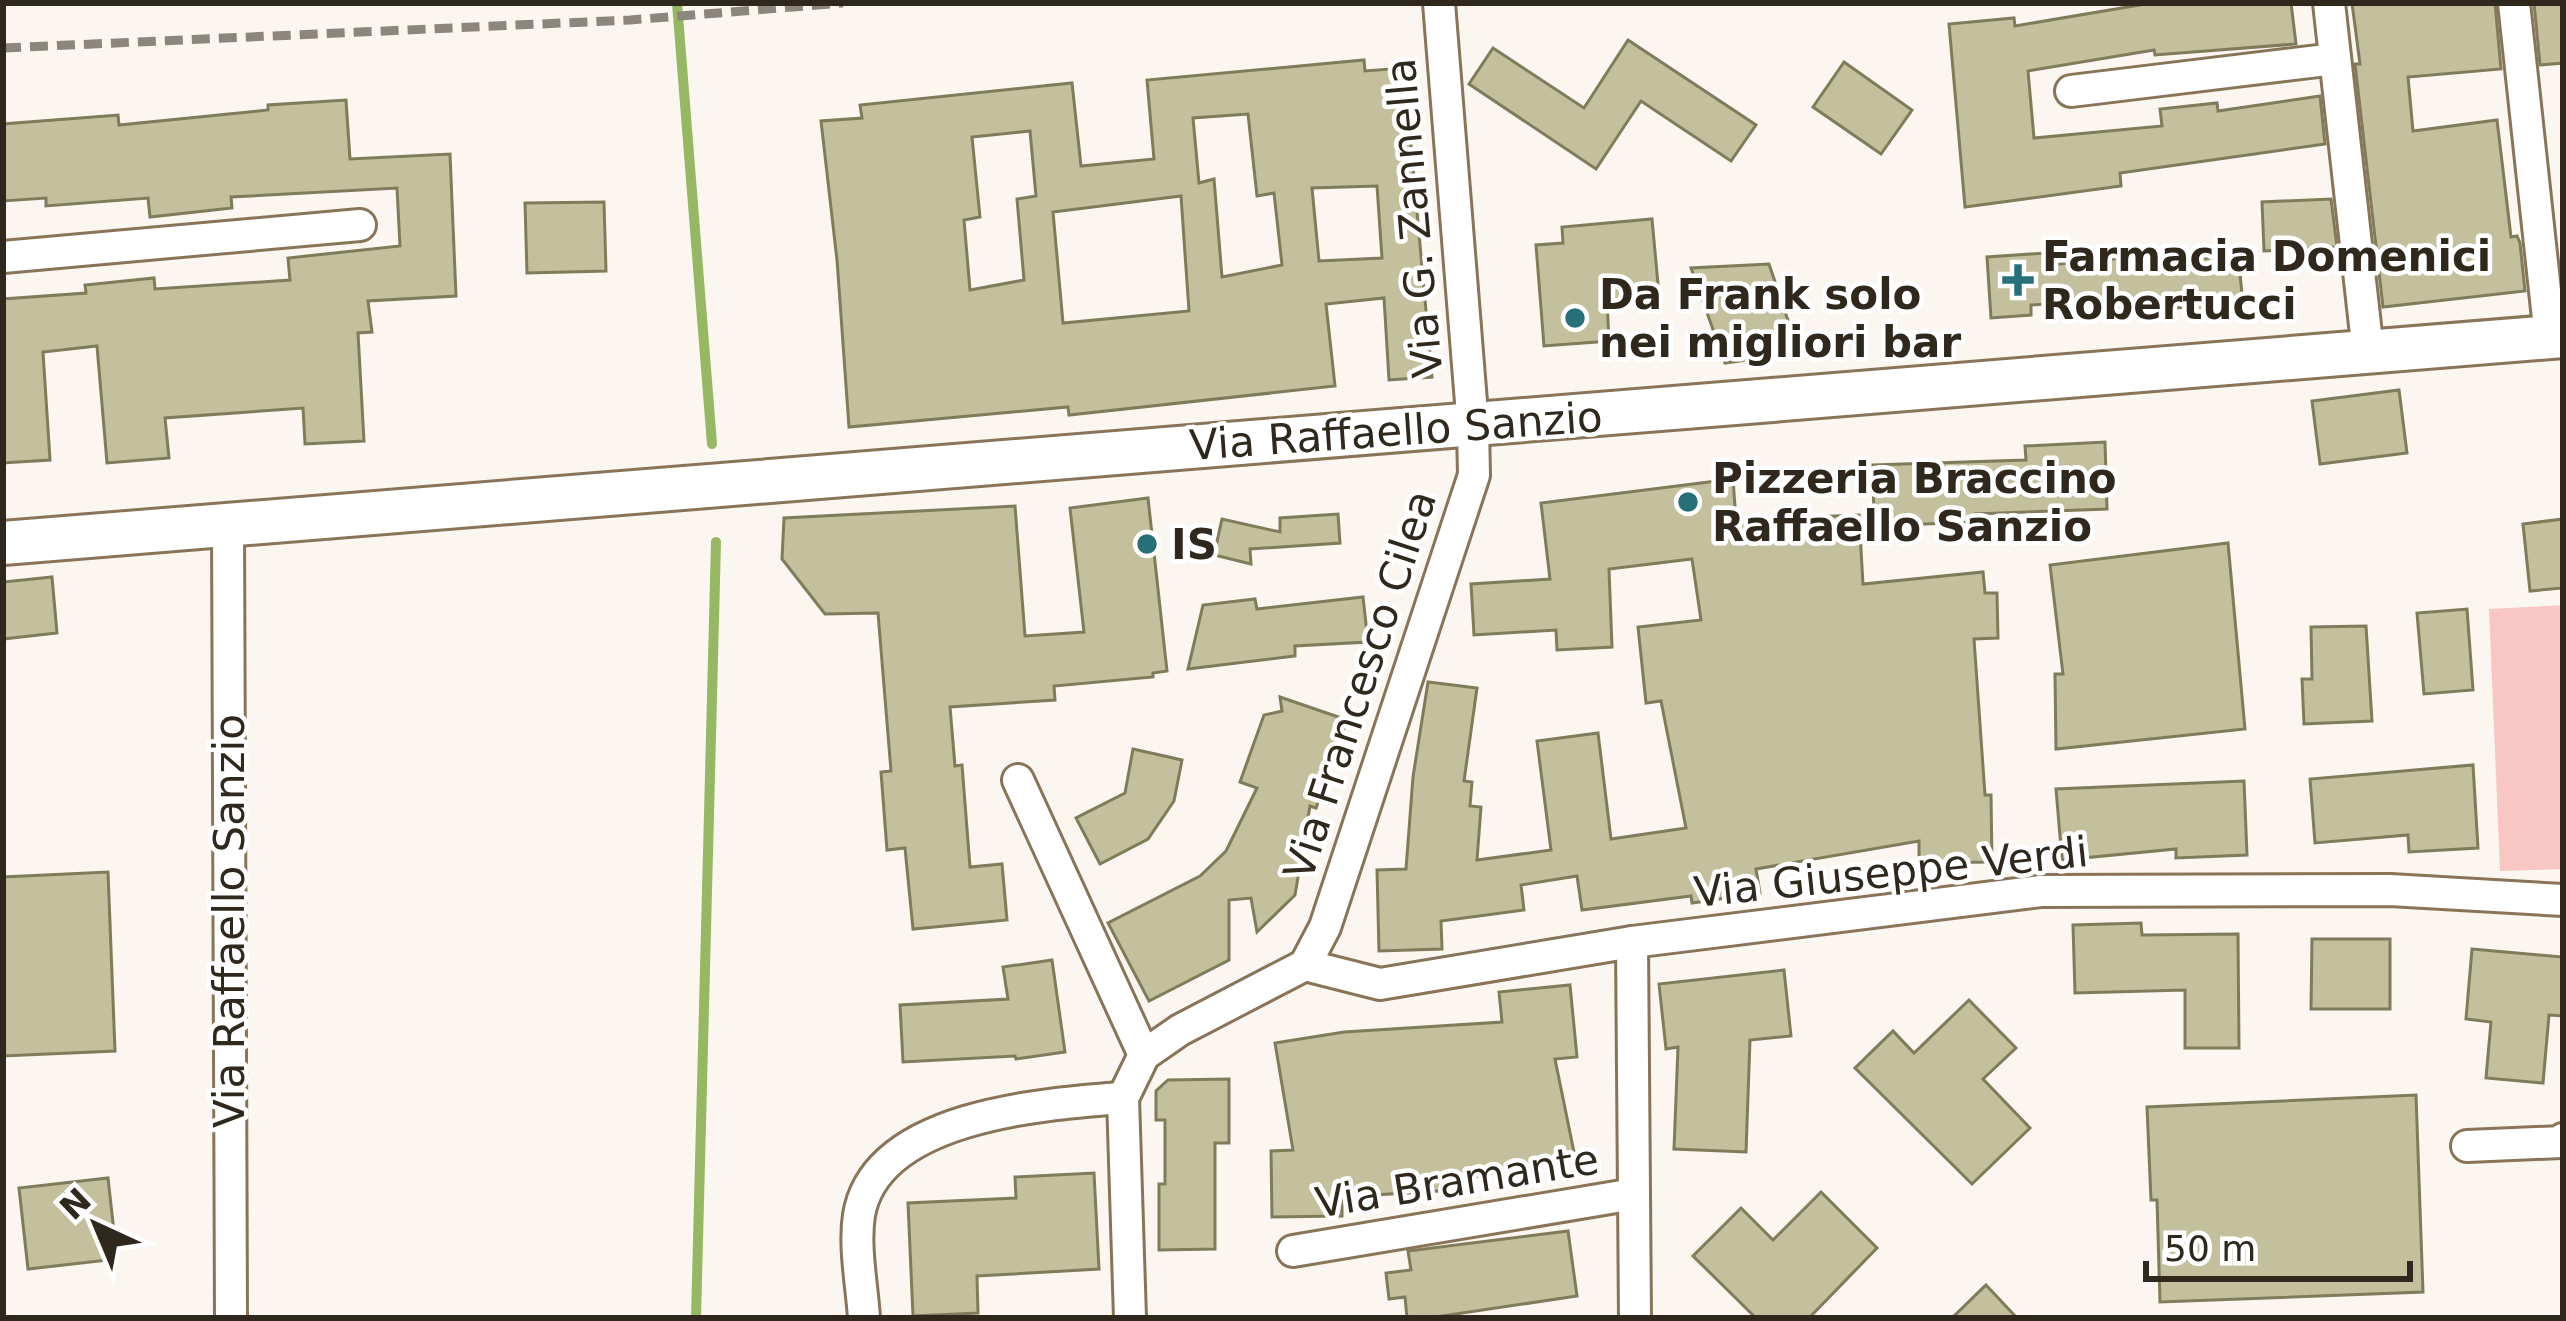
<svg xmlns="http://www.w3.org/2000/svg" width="2566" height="1321" font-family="'DejaVu Sans',sans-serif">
	<rect width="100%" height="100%" fill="#fbf6f0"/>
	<!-- green -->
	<path fill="#f8c6c3" d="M2563 605V869L2500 871 2489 609Z"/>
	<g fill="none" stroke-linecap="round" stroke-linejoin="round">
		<!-- stream -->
		<g stroke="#97b863" stroke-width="10">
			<path d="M677 3 712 444"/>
			<path d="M696 1318 716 542"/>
		</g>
	</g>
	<!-- building -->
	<g fill="#c4bf9c" stroke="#807b5a" stroke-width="3" fill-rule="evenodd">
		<path d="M2151 3H2291L2296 44 2155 55 2154 50 2028 71 2034 138 2162 126 2160 109 2217 103 2218 111 2320 96 2325 144 2120 173 2121 186 1965 207 1949 24 2014 18 2015 26Z"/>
		<path d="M2352 3H2495L2501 69 2408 77 2413 131 2497 120 2511 237 2517 236 2520 243 2525 291 2383 307 2355 64H2360Z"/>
		<path d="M2534 3H2563V63L2540 65Z"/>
		<path d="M1628 40 1756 125 1731 161 1641 101 1596 169 1469 84 1493 48 1584 108Z"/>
		<path d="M1364 60 1365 71 1404 68 1432 377 1389 380 1384 298 1326 304 1335 386 1069 415 1068 407 849 427 837 260 821 121 862 118 860 105 1072 83 1081 166 1154 159 1147 80ZM1248 114 1257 196 1274 193 1282 265 1222 277 1214 179 1199 183 1193 118ZM1030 131 1036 196 1017 199 1024 280 970 290 964 220 980 217 972 137ZM1377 186 1382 258 1319 261 1312 188ZM1181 196 1189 311 1063 323 1053 212Z"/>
		<path d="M1844 62 1912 110 1881 154 1813 107Z"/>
		<path d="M346 100 350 159 450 154 456 296 368 301 372 332 358 333 364 441 305 444 303 408 165 418 169 458 107 463 97 346 43 352 50 460 3 463V299L86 293 85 285 154 278 155 289 290 280 288 258 400 246 397 188 231 197 232 208 150 217 148 198 46 206V198L3 201V124L118 115 119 125 268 110V105Z"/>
		<path d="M2331 199 2337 247 2264 251 2262 202Z"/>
		<path d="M604 202 606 271 527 273 525 203Z"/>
		<path d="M1652 219 1659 295 1607 300 1609 341 1544 346 1536 245 1563 243 1562 227Z"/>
		<path d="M2046 253 2047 265 2154 255 2155 263 2238 255 2244 313 2187 319 2186 307 2091 316 2090 301 2031 305V315L1991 318 1987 257Z"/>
		<path d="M1769 264 1799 353 1725 363 1691 268Z"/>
		<path d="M2399 390 2407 453 2320 464 2312 401Z"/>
		<path d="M2105 442 2107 509 1975 514V522L1874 526 1873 465 2026 460 2025 446Z"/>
		<path d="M1733 479 1736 520 1859 515 1863 584 1983 572 1985 593H1997L1998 638 1974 639 1985 795H1991L1992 862 1919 863V841L1756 869 1760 893 1692 903 1691 896 1582 910 1577 876 1521 885 1524 910 1441 921 1442 949 1379 951 1377 870 1406 869 1413 777 1428 682 1477 688 1464 781 1472 782 1470 806 1481 807 1477 860 1551 850 1537 741 1598 733 1611 839 1686 828 1661 701 1646 703 1638 627 1701 620 1692 559 1609 569 1612 647 1557 650 1556 630 1474 635 1471 584 1550 579 1541 503Z"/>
		<path d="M1148 498 1167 671 1153 673V677L1054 686 1055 700 950 707 955 766 962 765 970 867 1002 864 1007 920 913 929 905 848 887 850 881 772 891 771 878 613 825 614 782 559 784 518 1015 506 1025 636 1084 632 1070 508Z"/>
		<path d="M1338 514 1340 543 1250 549 1251 564 1214 555 1222 519 1280 532V518Z"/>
		<path d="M2563 519V588L2530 591 2523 524Z"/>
		<path d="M2228 543 2245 729 2056 749 2055 674H2063L2050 565Z"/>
		<path d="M52 577 57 633 3 639V582Z"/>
		<path d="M1363 597 1368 642 1295 646V656L1188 669 1203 605 1255 599 1257 609Z"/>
		<path d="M2467 609 2473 690 2424 694 2417 613Z"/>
		<path d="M2366 626 2372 721 2304 724 2302 679H2312L2311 627Z"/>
		<path d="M1280 697 1347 720 1316 808 1310 806 1295 895 1257 932 1251 898 1229 900V960L1149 1001 1108 923 1200 876 1226 851 1257 788 1240 782 1264 715 1282 711Z"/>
		<path d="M1133 749 1182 760 1174 801 1148 839 1100 864 1076 818 1125 793Z"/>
		<path d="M2473 765 2478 848 2409 852 2408 835 2315 843 2310 779Z"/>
		<path d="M2244 781 2247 855 2176 858V849L2062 860 2056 789Z"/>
		<path d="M108 872 115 1051 3 1056V877Z"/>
		<path d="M2141 923 2142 935 2238 934 2239 1048H2185V990L2075 993 2073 925Z"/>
		<path d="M2312 939H2390V1009H2311Z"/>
		<path d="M2472 949 2563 957V1016L2549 1015 2543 1083 2486 1078 2491 1022 2466 1019Z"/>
		<path d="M1052 960 1065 1052 1016 1059 1015 1056 903 1062 900 1005 1008 999 1003 967Z"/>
		<path d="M1784 970 1791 1036 1750 1040 1746 1152 1674 1149 1678 1047 1666 1049 1659 984Z"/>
		<path d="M1570 985 1577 1057 1555 1059 1575 1157 1453 1181 1454 1190 1342 1197V1216L1272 1217 1271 1151 1293 1150 1275 1043 1344 1032 1502 1022 1499 992Z"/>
		<path d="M1969 1000 2016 1048 1983 1079 2030 1128 1972 1184 1855 1068 1893 1031 1914 1053Z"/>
		<path d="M1229 1079V1143H1215V1249L1159 1250V1184H1165V1120H1156V1091L1168 1080Z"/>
		<path d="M2416 1095 2423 1292 2160 1302 2157 1200H2151L2147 1107Z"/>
		<path d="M1094 1173 1099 1269 977 1276 978 1313 913 1316 908 1203 1016 1198 1015 1177Z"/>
		<path d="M108 1178 117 1259 28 1269 19 1188Z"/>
		<path d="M1821 1192 1877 1248 1809 1318H1756L1693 1256 1741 1208 1773 1240Z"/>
		<path d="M1568 1231 1577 1296 1429 1318H1407L1405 1297 1389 1299 1386 1273 1411 1270 1408 1251Z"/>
		<path d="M1986 1285 2017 1318H1952Z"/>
	</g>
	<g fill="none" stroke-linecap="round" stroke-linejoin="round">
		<!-- minor casing -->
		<g stroke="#897458" stroke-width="36">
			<g id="minor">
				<path d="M2329 3 2368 352"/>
				<path d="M2514 3 2550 337"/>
				<path d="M2071 91 2335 59"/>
				<path d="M3 257 360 225"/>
				<path d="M228 524 231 1318"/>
				<path d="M1018 780 1144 1055"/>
				<path d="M1632 942 1635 1318"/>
				<path d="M1305 965 1380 984 1632 942 2041 891 2390 890 2563 900"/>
				<path d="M1305 965 1325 927 1474 475 1473 427 1439 3"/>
				<path d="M2467 1146 2561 1142 2563 1139"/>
				<path d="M1293 1251 1634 1194"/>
				<path d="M864 1318C862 1286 854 1247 859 1215 876 1115 1044 1104 1123 1098"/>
				<path d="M1130 1318 1123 1098 1144 1055 1180 1030 1305 965"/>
			</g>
		</g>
		<!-- secondary casing -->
		<g stroke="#897458" stroke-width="48">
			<path id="secondary" d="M3 543 2563 336"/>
		</g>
		<!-- minor -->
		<use href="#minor" stroke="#fff" stroke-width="30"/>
		<!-- secondary -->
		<use href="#secondary" stroke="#fff" stroke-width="42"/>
		<!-- rail -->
		<path stroke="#8d867d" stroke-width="9" stroke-dasharray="18 9" stroke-linecap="butt" d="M3 48 630 20 843 3"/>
	</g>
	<!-- markers -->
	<g fill="#267077" stroke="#fff" stroke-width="4.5">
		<path d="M2012 262h12v12h12v12h-12v12h-12v-12h-12v-12h12z"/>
		<circle cx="1575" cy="318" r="12"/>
		<circle cx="1688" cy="502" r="12"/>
		<circle cx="1147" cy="544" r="12"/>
	</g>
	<g text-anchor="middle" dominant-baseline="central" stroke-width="9" stroke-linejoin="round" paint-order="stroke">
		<!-- street labels -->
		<g font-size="42" fill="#31281d" stroke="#fff">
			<text transform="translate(1414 218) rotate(-95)">Via G. Zannella</text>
			<text transform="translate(1396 431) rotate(-4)">Via Raffaello Sanzio</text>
			<text transform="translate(1360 685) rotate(-72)">Via Francesco Cilea</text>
			<text transform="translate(1891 872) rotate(-6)">Via Giuseppe Verdi</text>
			<text transform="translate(229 921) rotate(-90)">Via Raffaello Sanzio</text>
			<text transform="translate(1457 1181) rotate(-9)">Via Bramante</text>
		</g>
		<!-- poi labels -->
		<g font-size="42" font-weight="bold" fill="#31281d" stroke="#fff" text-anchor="start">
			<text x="2042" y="256">Farmacia Domenici<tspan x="2042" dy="48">Robertucci</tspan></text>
			<text x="1599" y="294">Da Frank solo<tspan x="1599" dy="48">nei migliori bar</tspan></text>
			<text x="1712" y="478">Pizzeria Braccino<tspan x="1712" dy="48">Raffaello Sanzio</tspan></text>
			<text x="1171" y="544">IS</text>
		</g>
	</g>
	<!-- border -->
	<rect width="2566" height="1321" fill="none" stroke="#31281d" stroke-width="12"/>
	<!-- north arrow -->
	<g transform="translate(96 1225) rotate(316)" stroke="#ffffff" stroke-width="9" paint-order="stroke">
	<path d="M0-9L21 45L0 30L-21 45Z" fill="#31281d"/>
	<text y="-18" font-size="33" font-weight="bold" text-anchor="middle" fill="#31281d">N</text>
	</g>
	<!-- scale -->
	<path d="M2146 1261v18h264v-18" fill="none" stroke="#31281d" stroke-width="6"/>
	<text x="2164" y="1261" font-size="36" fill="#31281d" stroke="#ffffff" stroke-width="9" paint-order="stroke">50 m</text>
</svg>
